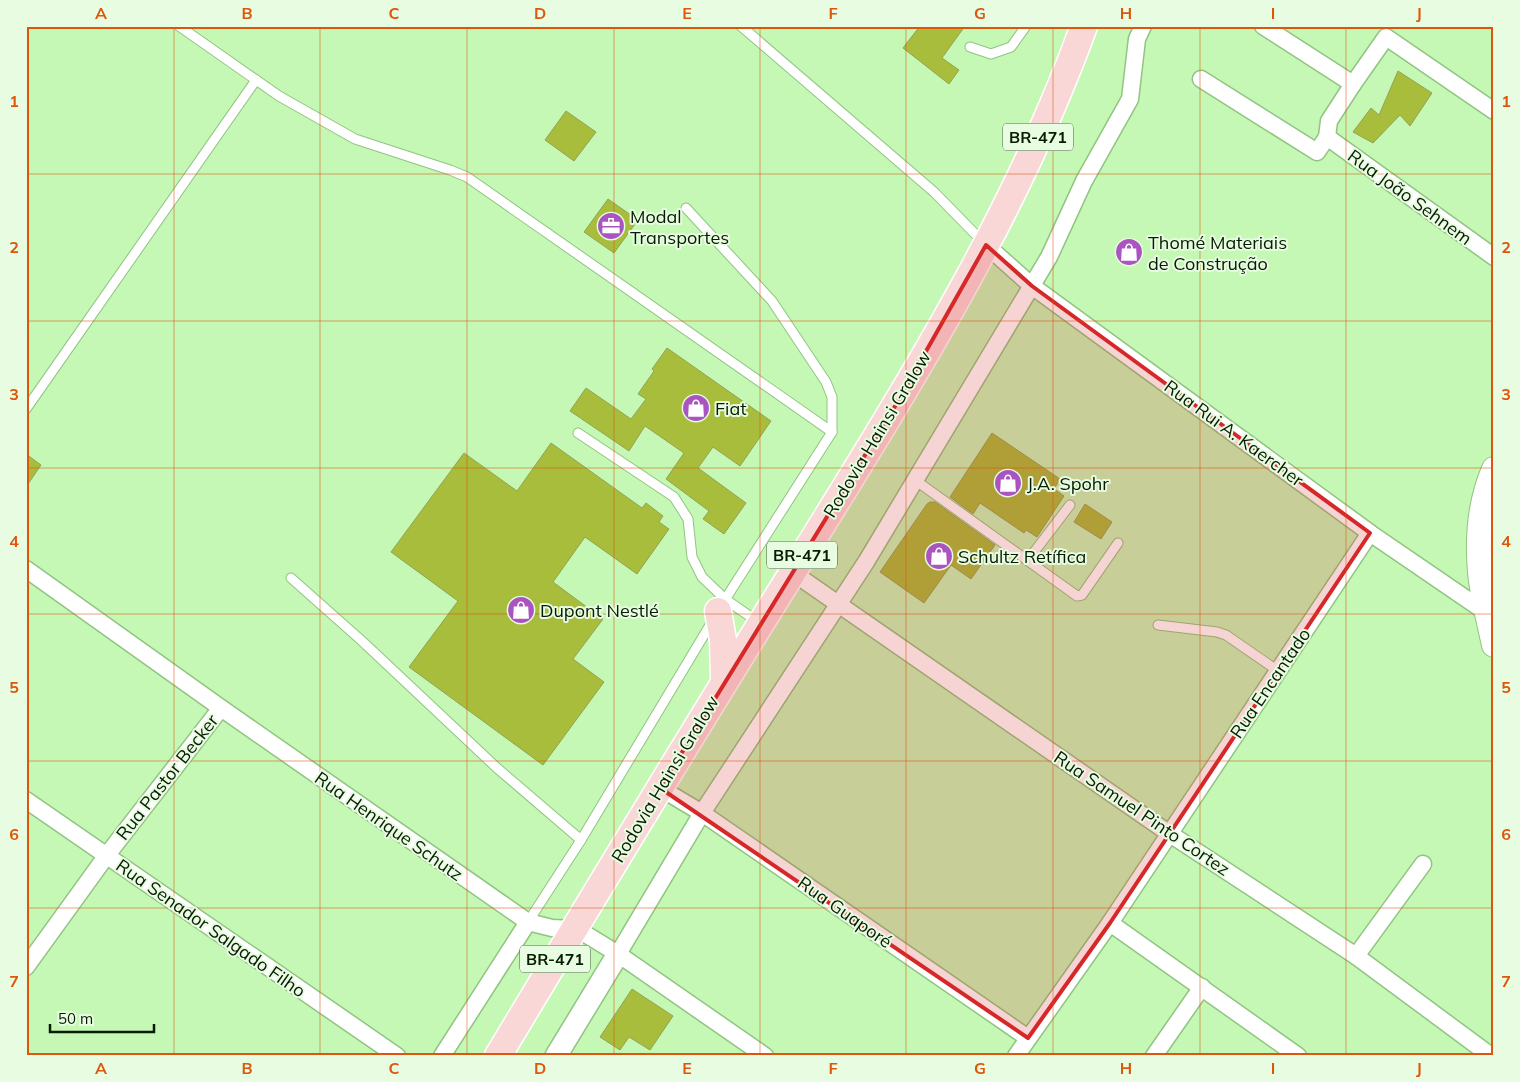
<svg xmlns="http://www.w3.org/2000/svg" width="1520" height="1082" font-family="Mulish,sans-serif">
	<rect width="100%" height="100%" fill="#c4f8b4"/>
	<!-- building -->
	<g fill="#a7bd3b" stroke="#93a355">
		<path d="M920 26H965L942 58 959 70 949 84 903 48Z"/>
		<path d="M1398 71 1432 93 1410 126 1400 115 1373 143 1353 132 1371 108 1379 115Z"/>
		<path d="M566 111 596 132 574 161 545 140Z"/>
		<path d="M608 199 638 220 614 253 584 232Z"/>
		<path d="M667 348 771 421 740 466 713 447 698 468 746 503 724 534 703 519 709 511 666 479 684 453 645 426 629 451 570 411 586 388 631 419 646 399 638 394 654 371 652 369Z"/>
		<path d="M992 433 1060 479 1054 489 1064 496 1037 537 1026 530 1024 533 980 503 973 514 950 497Z"/>
		<path d="M551 443 642 508 646 503 663 516 659 522 669 529 637 574 585 537 553 582 603 619 573 659 604 682 543 765 409 667 458 601 391 552 464 453 517 491Z"/>
		<path d="M26 454 41 465 26 487Z"/>
		<path d="M930 502H935L995 545 971 579 951 565 924 603 880 572 927 504Z"/>
		<path d="M1085 504 1112 522 1101 539 1074 522Z"/>
		<path d="M632 989 673 1016 650 1050 629 1037 620 1050 600 1037Z"/>
	</g>
	<g fill="none" stroke-linecap="round" stroke-linejoin="round">
		<!-- service casing -->
		<g stroke="#91c482" stroke-width="11">
			<g id="service">
				<path d="M179 26 279 96 355 139 450 170 467 177 832 432 719 609"/>
				<path d="M741 26 934 192 983 242"/>
				<path d="M970 47 991 54 1011 47 1026 26"/>
				<path d="M686 208 772 301 826 382 832 397V432"/>
				<path d="M26 409 256 80"/>
				<path d="M578 433 674 497 688 519 692 557 702 577 725 599 758 622"/>
				<path d="M915 480 1077 596 1082 595 1118 543"/>
				<path d="M1028 560 1070 505"/>
				<path d="M291 578 362 641 497 768 581 840"/>
				<path d="M1158 625 1217 632 1226 635 1278 671"/>
				<path d="M528 922 581 840 713 620"/>
			</g>
		</g>
		<!-- minor casing -->
		<g stroke="#91c482" stroke-width="19">
			<g id="minor">
				<path d="M1263 26 1353 84 1386 37 1494 111"/>
				<path d="M1201 79 1317 152 1327 137"/>
				<path d="M1353 84 1329 121 1327 137 1494 257"/>
				<path d="M986 245 1032 286 1370 533 1487 613"/>
				<path d="M26 569 221 708 528 922 552 928 573 929 587 935 618 954 765 1056"/>
				<path d="M792 572 1170 834 1356 956 1491 1056"/>
				<path d="M660 788 702 813 1028 1038"/>
				<path d="M26 800 397 1056"/>
				<path d="M1110 923 1298 1056"/>
				<path d="M618 954 702 813 866 562 1049 257 1084 181 1130 99 1137 39 1143 26"/>
				<path d="M1356 956 1423 864"/>
				<path d="M26 967 107 855 221 708"/>
				<path d="M442 1056 528 922"/>
				<path d="M1016 1056 1110 923 1370 533"/>
				<path d="M1154 1056 1202 987"/>
			</g>
		</g>
		<!-- tertiary casing -->
		<g stroke="#91c482" stroke-width="24">
			<path id="tertiary" d="M556 1056 618 954"/>
		</g>
		<!-- secondary casing -->
		<g stroke="#91c482" stroke-width="26">
			<path id="secondary" d="M1494 469C1480 501 1477 538 1480 572 1482 596 1489 621 1494 645"/>
		</g>
		<!-- primary casing -->
		<g stroke="#fff" stroke-width="29">
			<g id="primary">
				<path d="M718 611 723 640 724 681"/>
				<path d="M498 1056C597 890 697 726 799 562 906 389 1014 219 1084 26"/>
			</g>
		</g>
		<!-- service -->
		<use href="#service" stroke="#fff" stroke-width="9"/>
		<!-- minor -->
		<use href="#minor" stroke="#fff" stroke-width="16"/>
		<!-- tertiary -->
		<use href="#tertiary" stroke="#fff" stroke-width="21"/>
		<!-- secondary -->
		<use href="#secondary" stroke="#fff" stroke-width="24"/>
		<!-- primary -->
		<use href="#primary" stroke="#f9d7d7" stroke-width="26"/>
	</g>
	<!-- marked area -->
	<path fill="#d62828" fill-opacity="0.2" stroke="#d62828" stroke-width="4" stroke-linejoin="round" d="M986 245 1032 286 1370 533 1110 923 1028 1038 660 788 894 408Z"/>
	<!-- grid -->
	<path fill="none" stroke="#dd560c" stroke-width="1" stroke-opacity="0.55" d="M174 26V1056M320 26V1056M467 26V1056M614 26V1056M760 26V1056M906 26V1056M1053 26V1056M1200 26V1056M1346 26V1056M26 174H1494M26 321H1494M26 468H1494M26 614H1494M26 761H1494M26 908H1494"/>
	<!-- icons -->
	<defs>
		<g id="office-disc" transform="scale(1.4375)"><circle r="9.5" fill="#aa54c1" stroke="#e7fce0"/><path d="M-6-3h4V-5.5h4V-3h4V5H-6ZM-1-4.5V-3h2v-1.5ZM-6 0V1H6V0Z" fill="#fff"/></g>
		<g id="shop-disc" transform="scale(1.4375)"><circle r="9.5" fill="#aa54c1" stroke="#e7fce0"/><path d="M-5-2.5h2.3a2.7 3.5 0 0 1 5.4 0H5L5.5 6h-11ZM-1.5-2.5h3a1.5 2.3 0 0 0-3 0Z" fill="#fff"/></g>
	</defs>
	<g fill-rule="evenodd">
		<use href="#office-disc" x="611" y="226"/>
		<use href="#shop-disc" x="1129" y="252"/>
		<use href="#shop-disc" x="696" y="408"/>
		<use href="#shop-disc" x="1008" y="483"/>
		<use href="#shop-disc" x="939" y="556"/>
		<use href="#shop-disc" x="521" y="610"/>
	</g>
	<g text-anchor="middle" dominant-baseline="central" stroke-width="4" stroke-linejoin="round" paint-order="stroke">
		<!-- shield labels -->
		<g fill="#e7fce0" stroke="#4b5f45" stroke-width="1">
			<rect x="1003" y="123.5" width="70" height="27" rx="4"/>
			<rect x="767" y="541.5" width="70" height="27" rx="4"/>
			<rect x="520" y="945.5" width="70" height="27" rx="4"/>
		</g>
		<g font-size="16" font-weight="bold" fill="#081c03">
			<text x="1038" y="137">BR-471</text>
			<text x="802" y="555">BR-471</text>
			<text x="555" y="959">BR-471</text>
		</g>
		<!-- street labels -->
		<g font-size="18" fill="#081c03" stroke="#e7fce0">
			<text transform="translate(1410 197) rotate(36)">Rua João Sehnem</text>
			<text transform="translate(1234 433) rotate(36)">Rua Rui A. Kaercher</text>
			<text transform="translate(877 434) rotate(-59)">Rodovia Hainsi Gralow</text>
			<text transform="translate(1270 683) rotate(-56)">Rua Encantado</text>
			<text transform="translate(167 777) rotate(-52)">Rua Pastor Becker</text>
			<text transform="translate(665 779) rotate(-59)">Rodovia Hainsi Gralow</text>
			<text transform="translate(1142 813) rotate(34)">Rua Samuel Pinto Cortez</text>
			<text transform="translate(389 826) rotate(35)">Rua Henrique Schutz</text>
			<text transform="translate(845 912) rotate(35)">Rua Guaporé</text>
			<text transform="translate(211 928) rotate(35)">Rua Senador Salgado Filho</text>
		</g>
		<!-- poi labels -->
		<g font-size="18" fill="#081c03" stroke="#e7fce0" text-anchor="start">
			<text x="630" y="216">Modal<tspan x="630" dy="21">Transportes</tspan></text>
			<text x="1148" y="242">Thomé Materiais<tspan x="1148" dy="21">de Construção</tspan></text>
			<text x="715" y="408">Fiat</text>
			<text x="1027" y="483">J.A. Spohr</text>
			<text x="958" y="556">Schultz Retífica</text>
			<text x="540" y="610">Dupont Nestlé</text>
		</g>
	</g>
	<!-- border -->
	<rect width="1520" height="1082" fill="none" stroke="#e7fce0" stroke-width="55"/>
	<!-- scale -->
	<path d="M50 1024v8h104v-8" fill="none" stroke="#081c03" stroke-width="2.5"/>
	<text x="58" y="1024" font-size="15" fill="#081c03" stroke="#e7fce0" stroke-width="4" paint-order="stroke">50 m</text>
	<rect x="28" y="28" width="1464" height="1026" fill="none" stroke="#dd560c" stroke-width="2"/>
	<g font-size="16" text-anchor="middle" font-weight="bold" fill="#dd560c">
		<text x="101" y="19">A</text>
		<text x="247" y="19">B</text>
		<text x="394" y="19">C</text>
		<text x="540" y="19">D</text>
		<text x="687" y="19">E</text>
		<text x="833" y="19">F</text>
		<text x="980" y="19">G</text>
		<text x="1126" y="19">H</text>
		<text x="1273" y="19">I</text>
		<text x="1419" y="19">J</text>
		<text x="14" y="107">1</text>
		<text x="1506" y="107">1</text>
		<text x="14" y="253">2</text>
		<text x="1506" y="253">2</text>
		<text x="14" y="400">3</text>
		<text x="1506" y="400">3</text>
		<text x="14" y="547">4</text>
		<text x="1506" y="547">4</text>
		<text x="14" y="693">5</text>
		<text x="1506" y="693">5</text>
		<text x="14" y="840">6</text>
		<text x="1506" y="840">6</text>
		<text x="14" y="987">7</text>
		<text x="1506" y="987">7</text>
		<text x="101" y="1074">A</text>
		<text x="247" y="1074">B</text>
		<text x="394" y="1074">C</text>
		<text x="540" y="1074">D</text>
		<text x="687" y="1074">E</text>
		<text x="833" y="1074">F</text>
		<text x="980" y="1074">G</text>
		<text x="1126" y="1074">H</text>
		<text x="1273" y="1074">I</text>
		<text x="1419" y="1074">J</text>
	</g>
</svg>
